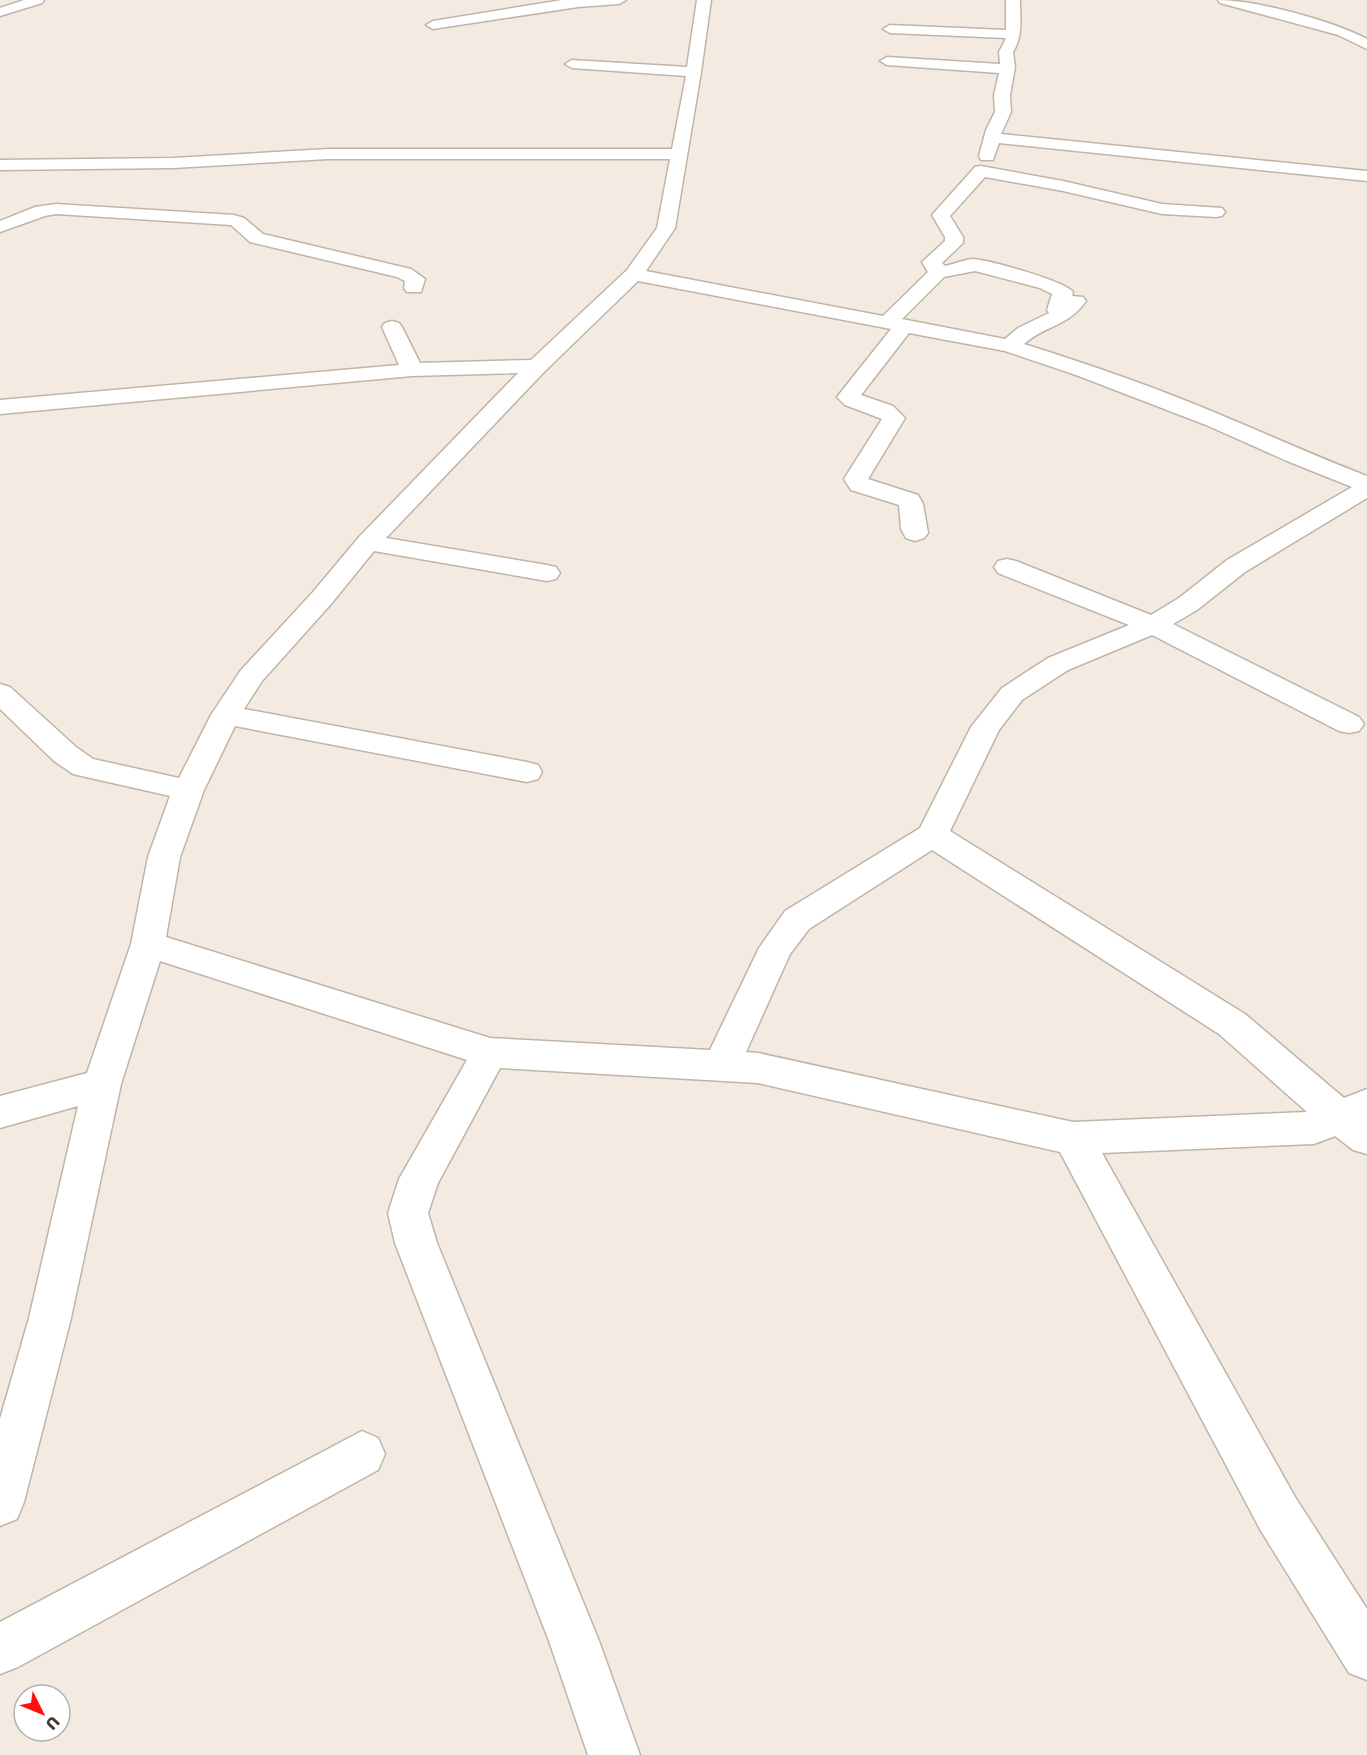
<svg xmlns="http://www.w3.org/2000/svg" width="1367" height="1755" font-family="Rubik,sans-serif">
	<rect width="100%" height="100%" fill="#f3ebe1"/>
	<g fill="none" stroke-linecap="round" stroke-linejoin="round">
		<!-- minor casing -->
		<g stroke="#c1b4a6" stroke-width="3">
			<g id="minor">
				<path d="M24 0H44L42 3 0 16V8Z"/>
				<path d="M562 0H626L619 4 578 7 433 29 426 25 433 21Z"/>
				<path d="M697 0H711L701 72 675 228 646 271 883 316 928 272 922 262 945 241V237L932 215 975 167 981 166 1063 181 1162 204 1222 208 1225 212 1222 216 1216 217 1162 214 1063 191 985 177 950 216 963 237V243L942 263 945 266C954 264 963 260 972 259 986 259 1065 281 1073 292L1072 296 1083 297 1086 301C1068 327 1045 325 1024 344 1091 365 1158 388 1223 416 1271 436 1318 457 1367 476V498L1245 572 1197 610 1173 624 1359 717 1364 724 1359 731 1349 733 1339 731 1152 635 1068 670 1022 700 999 730 950 831 1245 1014 1344 1098 1367 1089V1154L1353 1150 1335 1136 1314 1144 1102 1153 1295 1497 1367 1609V1680L1349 1673 1261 1531 1060 1152 758 1083 500 1068 438 1183 428 1213 437 1243 599 1641 640 1755H588L549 1641 395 1243 388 1213 399 1179 467 1060 160 961 121 1084 71 1318 24 1502 17 1519 0 1526V1419L29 1318 78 1106 0 1128V1096L87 1073 131 944 148 857 170 796 73 774 54 761 0 709V684L10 687 76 747 93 759 179 778 211 715 241 670 313 592 359 537 518 373 412 376 0 414V400L399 365 382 327 385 323 392 321 399 323 402 327 420 363 531 360 627 270 657 228 670 159H328L173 168 0 170V160L173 158 328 149H672L686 76 572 68 565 64 572 60 687 67ZM975 271 1040 288 1052 294 1047 310 1049 313 1018 328 1005 339 902 319 944 277ZM638 281 891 329 837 397 845 405 882 419 844 479 851 490 899 505 901 529 906 538 915 541 924 538 928 533 923 504 918 495 868 479 905 418 893 406 861 395 909 333 1005 351 1076 375 1206 425 1287 461 1352 487 1227 560 1179 598 1151 615 1016 561 1007 559 998 561 994 567 998 573 1129 625 1048 658 1002 688 971 727 920 828 785 911 759 948 710 1050 490 1038 166 937 180 857 204 790 235 726 527 782 538 779 542 772 538 765 527 762 244 709 262 681 331 604 374 551 547 581 556 579 560 573 556 567 547 565 386 538 545 371ZM932 850 1219 1034 1307 1112 1073 1122 758 1053 746 1052 790 954 809 929Z"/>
				<path d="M1006 0H1020C1020 19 1023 36 1013 52L1015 67 1010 95 1011 112 1001 134 1367 171V181L999 143 993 160H981L979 156 986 130 995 112 994 95 999 73 887 65 880 61 887 57 1000 64 999 52 1006 38 890 33 883 29 890 25 1006 30Z"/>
				<path d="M1218 0C1256 0 1333 21 1367 39V49L1338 35 1220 3Z"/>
				<path d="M56 204 234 215 244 218 263 234 411 269 425 279 421 292H407L404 288 405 281 397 277 250 242 231 225 56 214 45 216 0 232V221L35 207Z"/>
				<path d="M362 1431 378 1438 385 1454 378 1470 18 1667 0 1674V1622Z"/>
			</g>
		</g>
		<!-- minor -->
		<use href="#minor" fill="#fff" fill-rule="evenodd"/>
	</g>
	<!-- north arrow -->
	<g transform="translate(42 1713) rotate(133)"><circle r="28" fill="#ffffff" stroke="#b4b0ad" stroke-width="1.5"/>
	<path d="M0-4.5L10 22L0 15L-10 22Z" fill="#ff100c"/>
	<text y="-9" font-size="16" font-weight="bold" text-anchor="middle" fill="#443a31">U</text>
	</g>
</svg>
